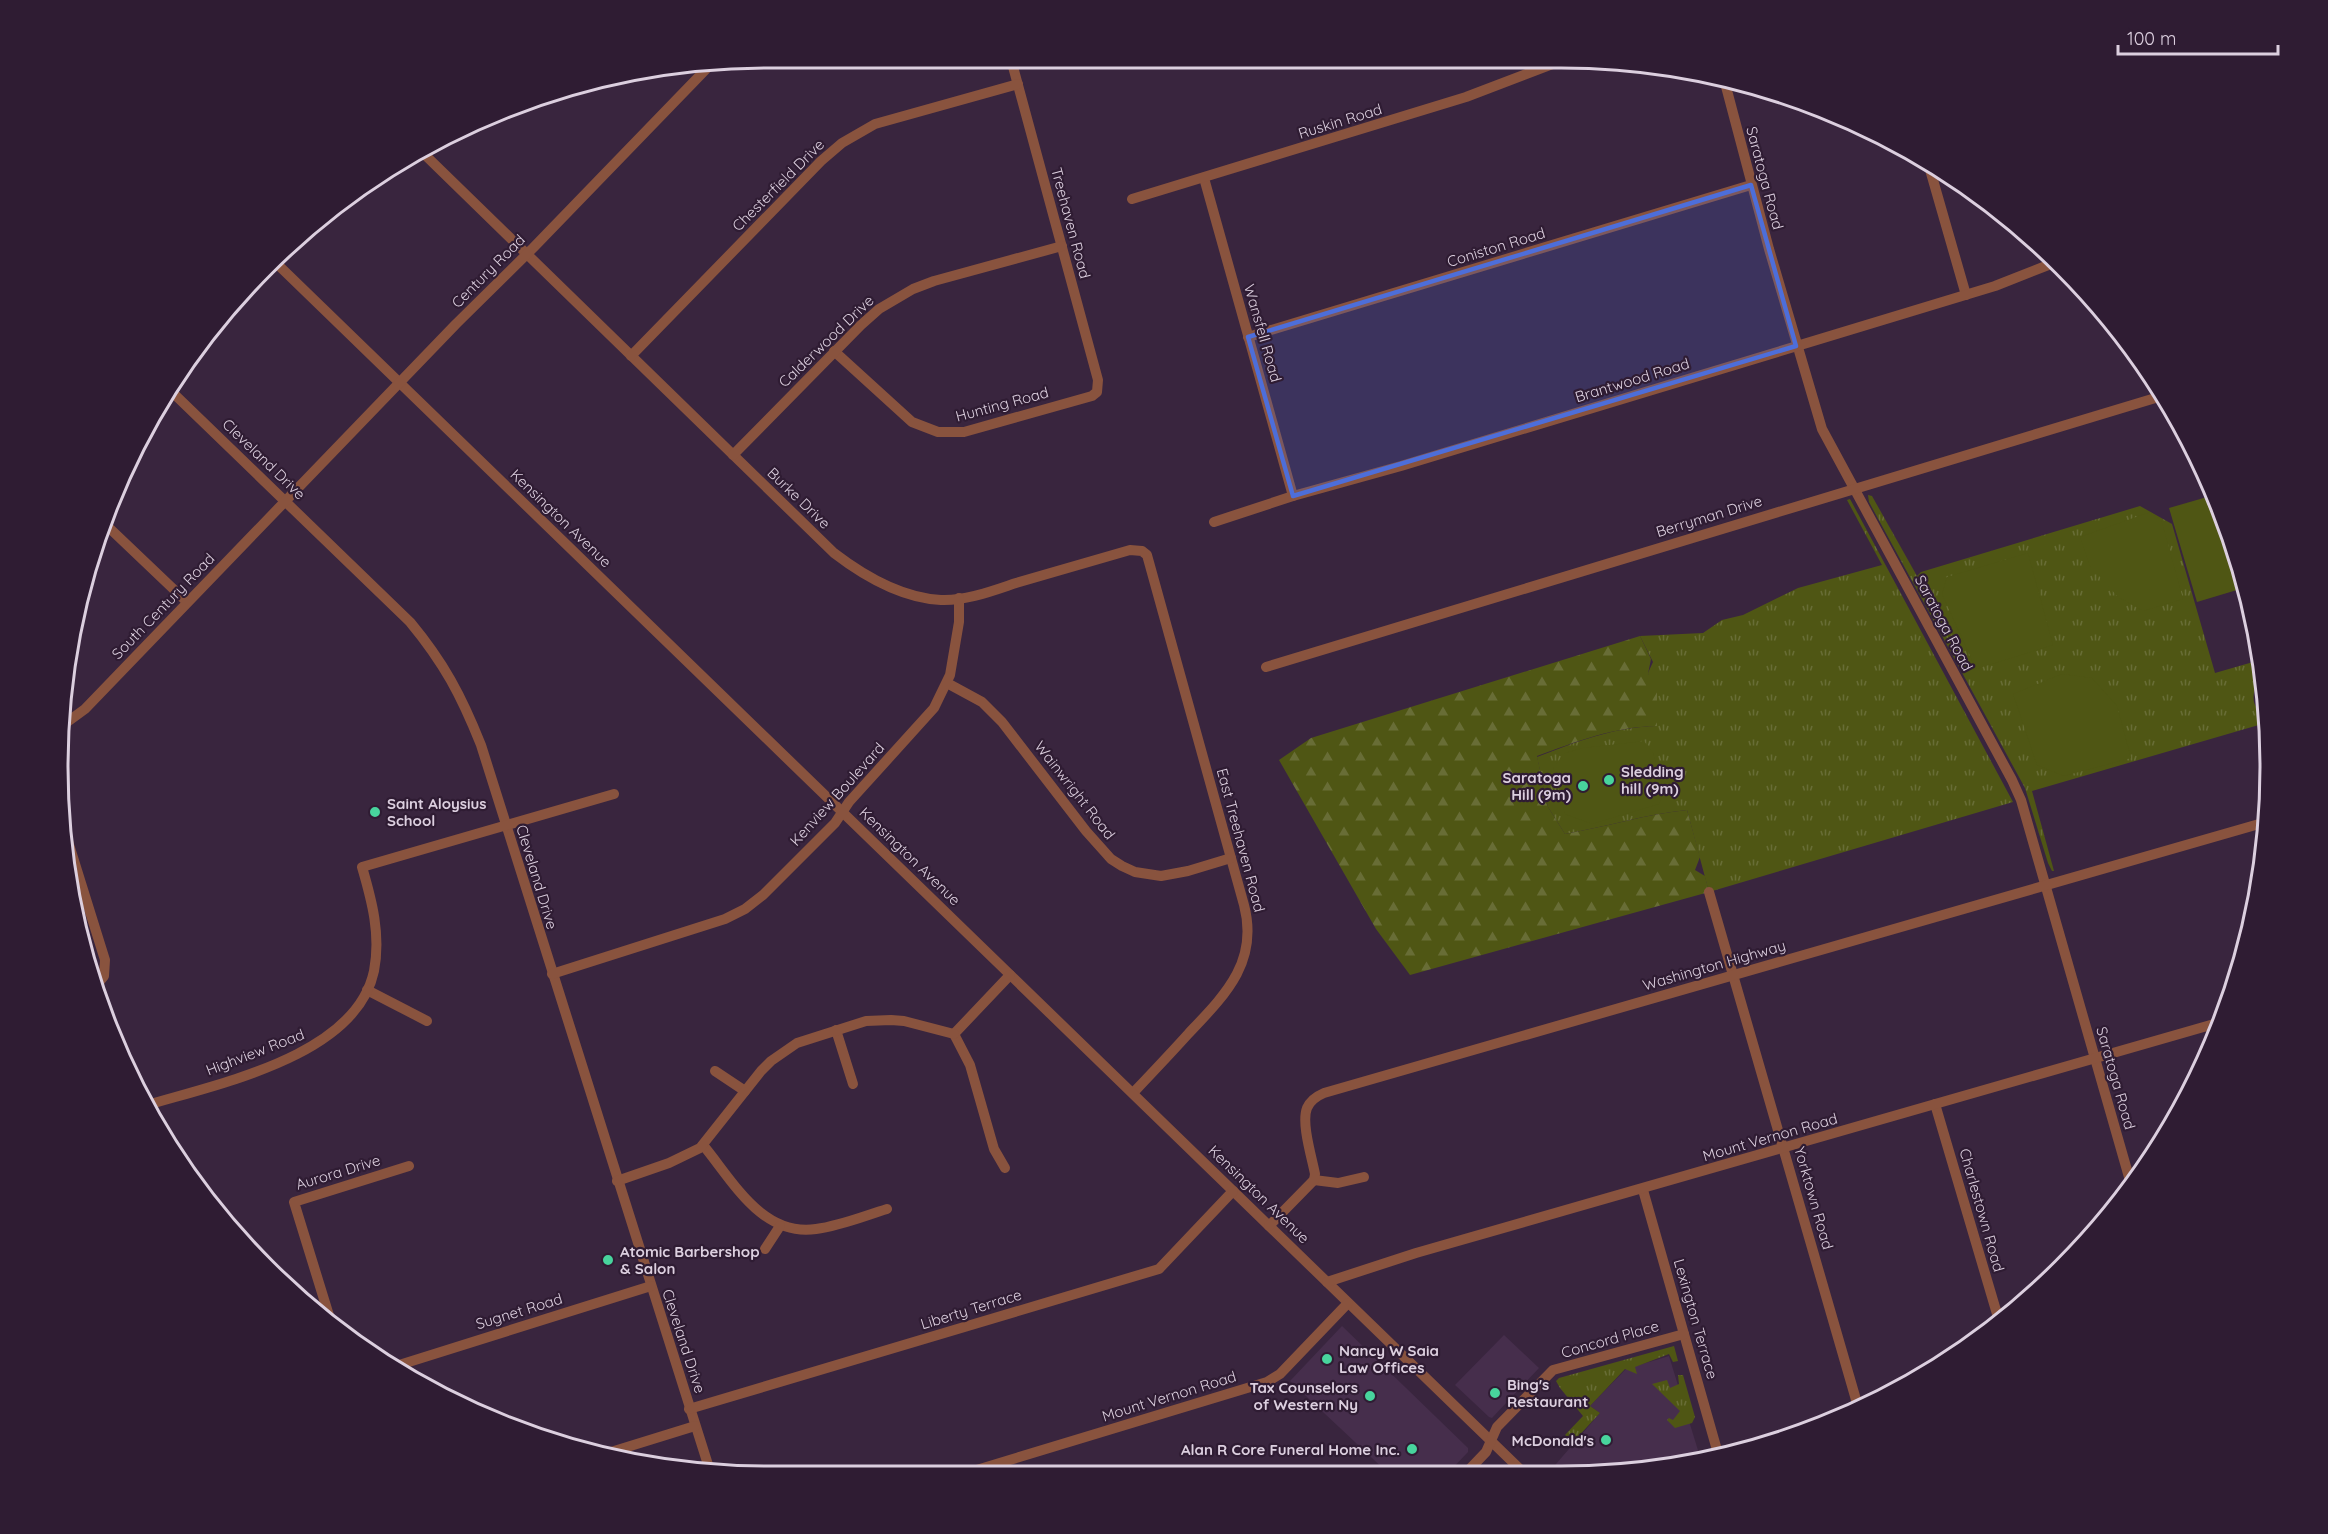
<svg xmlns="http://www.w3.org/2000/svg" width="2328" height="1534" font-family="Quicksand,sans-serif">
	<defs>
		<pattern id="grass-tufts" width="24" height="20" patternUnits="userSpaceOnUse" patternTransform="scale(1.5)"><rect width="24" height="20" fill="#4f5614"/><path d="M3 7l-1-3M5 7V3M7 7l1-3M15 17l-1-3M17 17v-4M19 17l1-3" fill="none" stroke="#686d36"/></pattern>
		<pattern id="forest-firs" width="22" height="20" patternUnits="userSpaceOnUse" patternTransform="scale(1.5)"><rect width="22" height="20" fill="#4f5614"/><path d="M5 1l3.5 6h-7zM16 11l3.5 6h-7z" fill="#686d36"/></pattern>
	</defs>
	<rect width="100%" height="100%" fill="#39253e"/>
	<!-- built -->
	<g fill="#462e4c">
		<path d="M1342 1326 1468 1448V1452L1446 1475 1389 1474 1290 1381Z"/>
		<path d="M1504 1335 1539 1368 1492 1418 1489 1417 1455 1385Z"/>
		<path d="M1669 1356 1701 1460 1607 1475H1555L1550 1471 1600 1413 1590 1406 1626 1369Z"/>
	</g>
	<!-- grass -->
	<g fill="url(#grass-tufts)">
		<path d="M1868 495 1872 496 1917 576 1921 572 2140 506 2172 524 2215 673 2260 660 2263 684 2255 687C2252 701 2253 706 2264 715L2268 713 2269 722 2032 791 2054 871H2052L2048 863 2025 788 1869 502Z"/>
		<path d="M1850 499 2013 802 1709 892 1687 810C1645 814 1606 827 1565 834L1548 807 1537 757C1576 742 1614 727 1657 726L1648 673 1653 662 1640 636 1703 633 1722 620 1743 615 1798 588 1882 565 1847 500Z"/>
		<path d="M1674 1346 1678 1361 1673 1362 1669 1354 1635 1367 1637 1374 1625 1369 1590 1406 1600 1413 1573 1442 1565 1435 1583 1416 1560 1388 1556 1381 1559 1378Z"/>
		<path d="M1678 1375H1683L1695 1417 1692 1423 1675 1428 1667 1420 1669 1418 1673 1420 1680 1411 1652 1384 1667 1380 1670 1388 1679 1384Z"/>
	</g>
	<!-- forest -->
	<path fill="url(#forest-firs)" d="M1640 636 1651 659 1648 674 1657 683V726C1613 727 1578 741 1537 756L1548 807 1565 834C1606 827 1646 814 1687 810L1700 857 1695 870 1705 876 1709 892 1410 975 1376 929 1279 760 1311 738Z"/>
	<!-- garden -->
	<g fill="#4f5614">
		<path d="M2214 495 2247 587 2197 602 2169 508Z"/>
		<path d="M2150 512 2161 519 2183 599 2143 611 2118 597 2090 566 2080 537Z"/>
		<path d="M2028 553 2053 645 1976 669 1942 594 1947 577Z"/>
		<path d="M2062 674 2092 678 2117 706 2131 758 2064 776 2037 765 2013 694Z"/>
		<path d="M1644 741 1653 753 1665 792 1659 804 1592 824 1565 814 1553 768 1565 753 1583 748Z"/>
	</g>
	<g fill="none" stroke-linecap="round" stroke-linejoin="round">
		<!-- minor -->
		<g stroke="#89533e" stroke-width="10">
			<path d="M1724 79 1769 249 1822 429 2012 780 2021 800 2131 1184"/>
			<path d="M422 152 834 553C864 576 901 598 941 600 966 601 992 591 1016 583 1054 572 1092 561 1130 550L1142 551 1147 555 1244 905C1259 962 1225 995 1189 1033 1171 1053 1152 1073 1133 1093"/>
			<path d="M1929 166 1966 295"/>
			<path d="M1204 178 1293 496"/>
			<path d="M1132 199 1466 97 1555 63"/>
			<path d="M272 259 1526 1475"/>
			<path d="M1248 337 1751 185"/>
			<path d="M834 351 912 422 938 432H964L1092 396 1097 392 1098 380 1012 63"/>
			<path d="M631 356 821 161 842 143 875 124 1018 84"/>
			<path d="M171 391 410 622C444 663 461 695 481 745L710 1471"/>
			<path d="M733 455 861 325 879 309 913 289 934 281 1062 246"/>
			<path d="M103 522 187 602"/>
			<path d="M1214 522 1293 496 1401 466 1995 286 2056 262"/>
			<path d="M1266 667 2162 396"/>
			<path d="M947 683 982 702 1002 722 1086 831 1111 859 1122 866 1135 872 1161 876 1188 871 1231 858"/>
			<path d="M59 728 85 709 456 324 533 248 712 63"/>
			<path d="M66 835 105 960 104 976 95 987"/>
			<path d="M1709 892 1859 1410"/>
			<path d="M552 974 725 919 745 909 763 895 835 823 849 802 934 708 950 675 959 622V598"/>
			<path d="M367 990 427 1021"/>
			<path d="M836 1030 853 1084"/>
			<path d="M954 1034 970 1065 994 1149 1005 1168"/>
			<path d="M954 1034 1010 975"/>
			<path d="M715 1071 745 1091"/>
			<path d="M1935 1104 2000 1324"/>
			<path d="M144 1106C216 1084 356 1057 374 971 381 935 372 901 362 867L614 794"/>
			<path d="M703 1145C733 1181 762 1237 816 1229 840 1226 864 1216 887 1209"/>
			<path d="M1314 1180 1338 1183 1364 1177"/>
			<path d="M617 1181 669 1163 700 1148 761 1071 771 1061 797 1043 866 1021 891 1020 904 1021 954 1034"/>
			<path d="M1643 1190 1719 1457"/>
			<path d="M1269 1226 1314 1180 1315 1174C1312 1158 1301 1123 1307 1108 1310 1101 1317 1096 1324 1093L2266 822"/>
			<path d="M765 1249 780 1226"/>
			<path d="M1327 1282 1416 1253 2221 1022"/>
			<path d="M331 1322 294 1202 409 1166"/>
			<path d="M396 1366 651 1286"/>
			<path d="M689 1409 1159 1269 1233 1191"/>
			<path d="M598 1456 695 1426"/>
			<path d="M970 1472 1267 1382 1280 1374 1348 1303"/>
			<path d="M1464 1475 1486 1452 1497 1427 1553 1370 1684 1334"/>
		</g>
	</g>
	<!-- marked area -->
	<path fill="#4d6eda" fill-opacity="0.2" stroke="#4d6eda" stroke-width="4.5" stroke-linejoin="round" d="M1751 185 1796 346 1293 496 1248 337Z"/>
	<!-- markers -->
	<g fill="#48d49d" stroke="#2f1c33" stroke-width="2">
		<circle cx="1609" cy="780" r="6"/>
		<circle cx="1583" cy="786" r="6"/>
		<circle cx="375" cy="812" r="6"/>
		<circle cx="608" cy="1260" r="6"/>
		<circle cx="1327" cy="1359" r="6"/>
		<circle cx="1495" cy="1393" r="6"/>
		<circle cx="1370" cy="1396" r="6"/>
		<circle cx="1606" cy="1440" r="6"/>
		<circle cx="1412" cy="1449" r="6"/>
	</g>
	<g text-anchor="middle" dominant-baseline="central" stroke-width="4.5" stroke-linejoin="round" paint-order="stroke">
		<!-- street labels -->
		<g font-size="15" fill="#dccfdf" stroke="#2f1c33">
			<text transform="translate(1340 121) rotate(-17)">Ruskin Road</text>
			<text transform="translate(1765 178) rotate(75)">Saratoga Road</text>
			<text transform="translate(778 185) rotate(-45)">Chesterfield Drive</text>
			<text transform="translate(1071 223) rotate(75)">Treehaven Road</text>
			<text transform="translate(1496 247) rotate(-17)">Coniston Road</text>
			<text transform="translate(488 271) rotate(-45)">Century Road</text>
			<text transform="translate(1263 333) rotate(74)">Wansfell Road</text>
			<text transform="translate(826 341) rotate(-44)">Calderwood Drive</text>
			<text transform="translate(1632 380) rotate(-17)">Brantwood Road</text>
			<text transform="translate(1002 404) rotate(-15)">Hunting Road</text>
			<text transform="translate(264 459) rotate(44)">Cleveland Drive</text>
			<text transform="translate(799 498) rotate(44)">Burke Drive</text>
			<text transform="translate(1709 516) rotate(-17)">Berryman Drive</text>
			<text transform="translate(561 518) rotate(44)">Kensington Avenue</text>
			<text transform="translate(163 606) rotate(-46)">South Century Road</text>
			<text transform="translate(1944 623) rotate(62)">Saratoga Road</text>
			<text transform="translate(1075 790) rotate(52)">Wainwright Road</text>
			<text transform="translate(837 794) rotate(-48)">Kenview Boulevard</text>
			<text transform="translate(1241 840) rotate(75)">East Treehaven Road</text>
			<text transform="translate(910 856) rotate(44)">Kensington Avenue</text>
			<text transform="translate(537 877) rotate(73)">Cleveland Drive</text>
			<text transform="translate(1714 965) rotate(-16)">Washington Highway</text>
			<text transform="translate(255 1052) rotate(-21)">Highview Road</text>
			<text transform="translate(2116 1078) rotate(74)">Saratoga Road</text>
			<text transform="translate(1770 1137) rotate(-16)">Mount Vernon Road</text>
			<text transform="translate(338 1172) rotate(-17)">Aurora Drive</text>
			<text transform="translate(1259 1194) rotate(44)">Kensington Avenue</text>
			<text transform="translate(1814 1198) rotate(74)">Yorktown Road</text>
			<text transform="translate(1982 1210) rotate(74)">Charlestown Road</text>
			<text transform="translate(971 1309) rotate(-17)">Liberty Terrace</text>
			<text transform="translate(519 1311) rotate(-17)">Sugnet Road</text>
			<text transform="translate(1696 1319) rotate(74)">Lexington Terrace</text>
			<text transform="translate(1610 1339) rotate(-16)">Concord Place</text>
			<text transform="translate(684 1341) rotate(72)">Cleveland Drive</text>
			<text transform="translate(1169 1396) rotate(-17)">Mount Vernon Road</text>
		</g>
		<!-- poi labels -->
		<g font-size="15" font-weight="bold" fill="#dccfdf" stroke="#2f1c33" text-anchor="start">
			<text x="1621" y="771">Sledding<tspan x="1621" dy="17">hill (9m)</tspan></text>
			<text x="1571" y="777" text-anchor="end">Saratoga<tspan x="1571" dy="17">Hill (9m)</tspan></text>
			<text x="387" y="803">Saint Aloysius<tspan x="387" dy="17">School</tspan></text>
			<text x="620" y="1251">Atomic Barbershop<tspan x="620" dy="17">&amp; Salon</tspan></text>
			<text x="1339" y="1350">Nancy W Saia<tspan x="1339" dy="17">Law Offices</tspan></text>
			<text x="1507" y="1384">Bing's<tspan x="1507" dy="17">Restaurant</tspan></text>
			<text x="1358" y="1387" text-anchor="end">Tax Counselors<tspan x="1358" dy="17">of Western Ny</tspan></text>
			<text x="1594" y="1440" text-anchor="end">McDonald's</text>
			<text x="1400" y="1449" text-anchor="end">Alan R Core Funeral Home Inc.</text>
		</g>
	</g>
	<!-- crop -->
	<path d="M0 0H2328V1534H0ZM767 68H1561A699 699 0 0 1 2260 767V767A699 699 0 0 1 1561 1466H767A699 699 0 0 1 68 767V767A699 699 0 0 1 767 68Z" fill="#2f1c33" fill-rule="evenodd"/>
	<path fill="none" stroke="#dccfdf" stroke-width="3" d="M767 68H1561A699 699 0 0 1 2260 767V767A699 699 0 0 1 1561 1466H767A699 699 0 0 1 68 767V767A699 699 0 0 1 767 68Z"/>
	<!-- scale -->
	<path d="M2118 45v9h160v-9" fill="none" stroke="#dccfdf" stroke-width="3"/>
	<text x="2127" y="45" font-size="18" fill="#dccfdf" stroke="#2f1c33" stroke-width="4.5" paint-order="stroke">100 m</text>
</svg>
